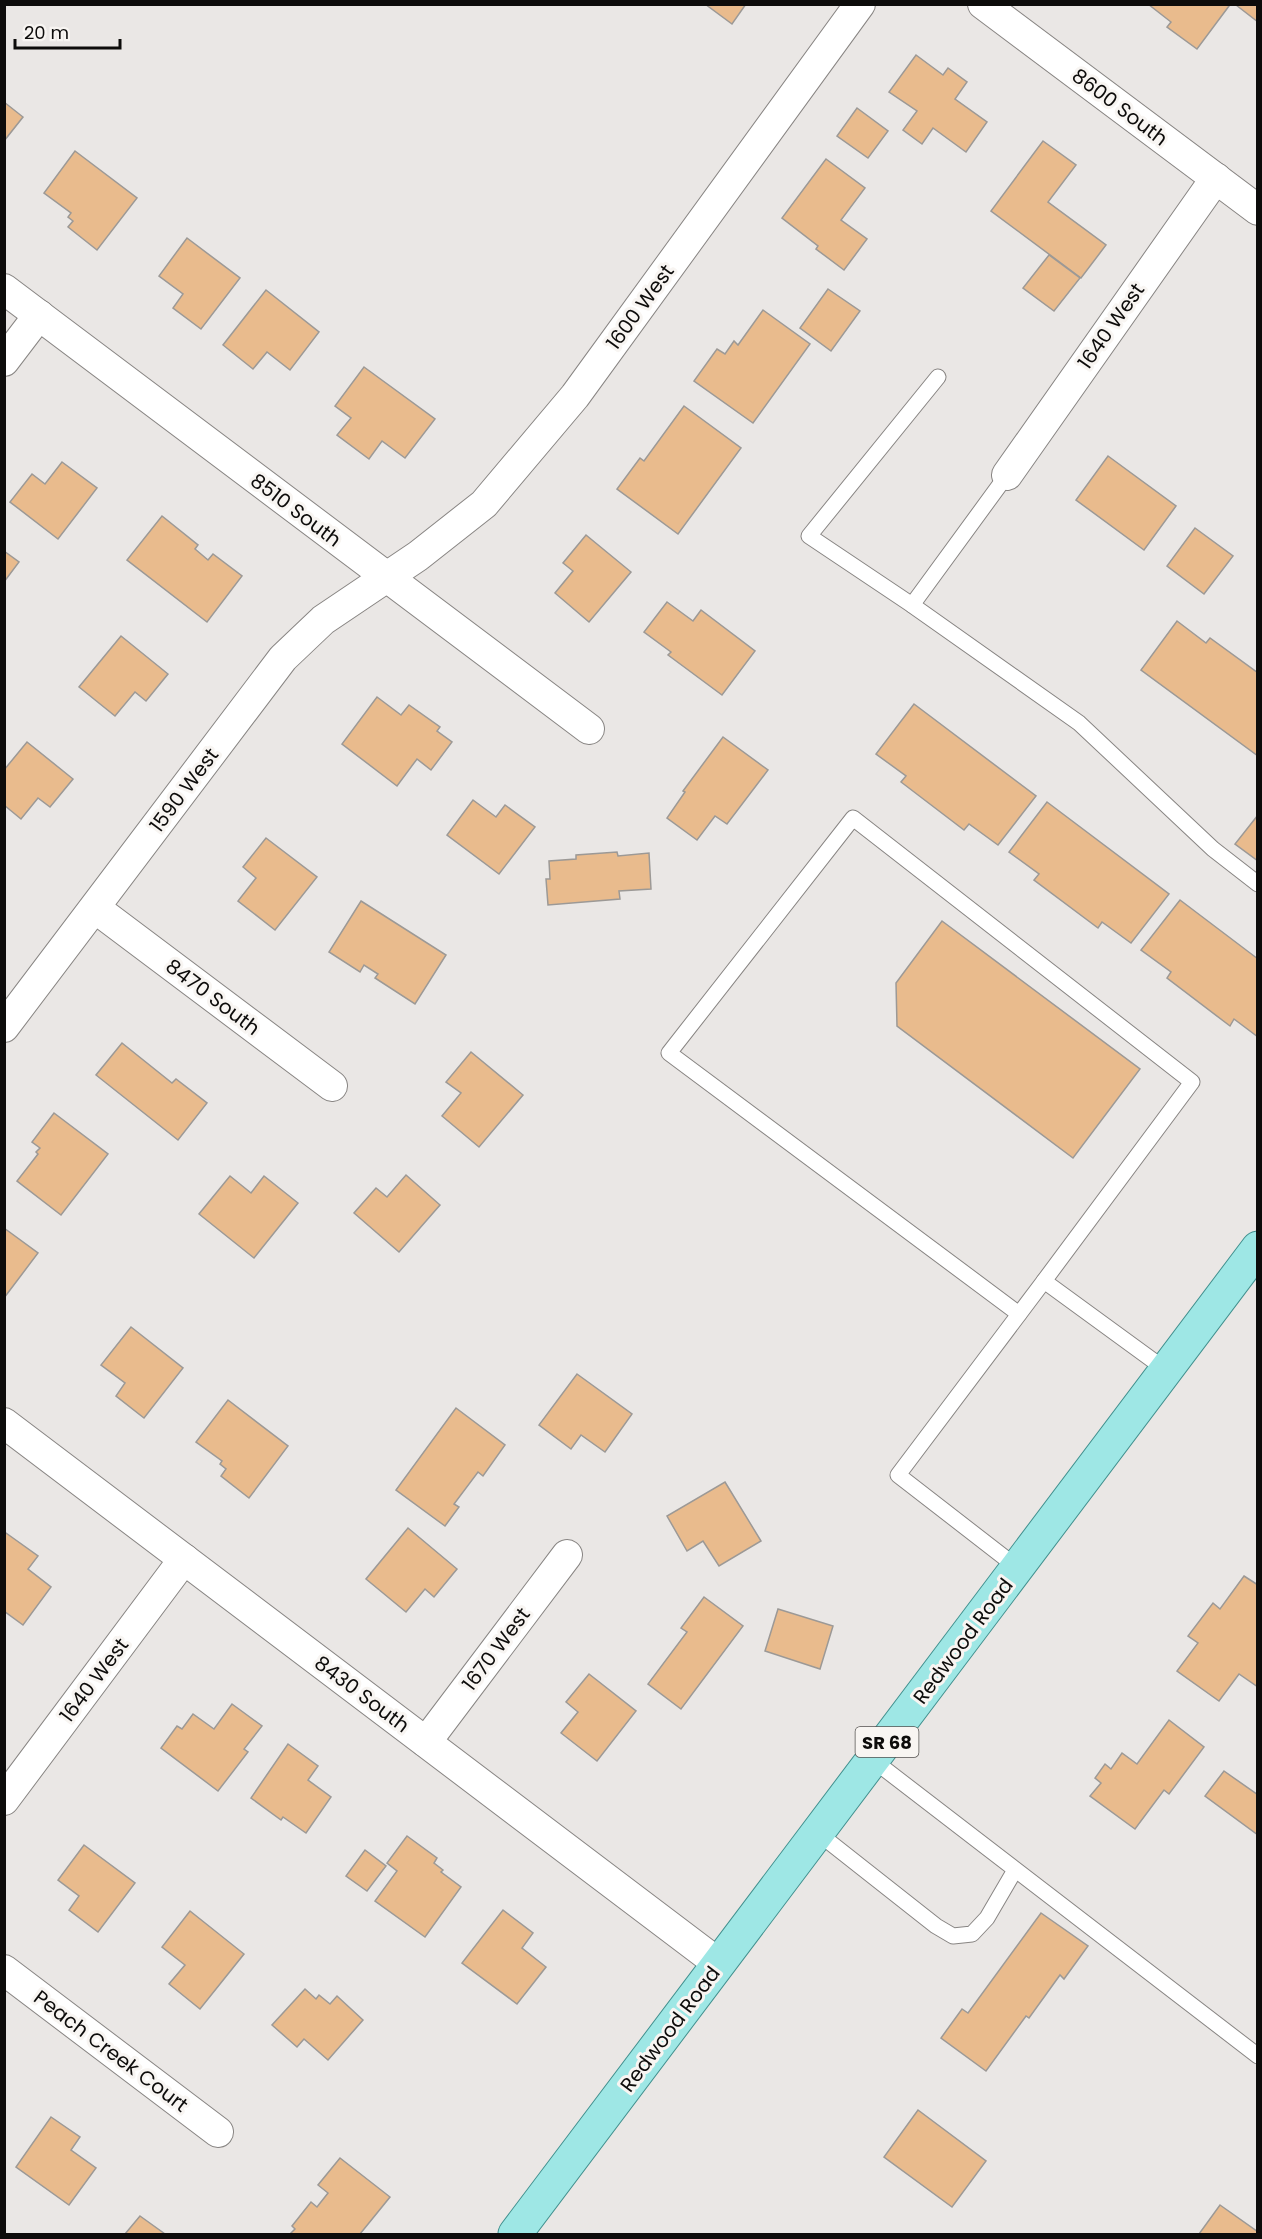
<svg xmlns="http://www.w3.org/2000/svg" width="1262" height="2239" font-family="Poppins,sans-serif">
	<rect width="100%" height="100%" fill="#eae7e5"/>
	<!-- building -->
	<g fill="#e9bb8d" stroke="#9c9996" stroke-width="1.5">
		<path d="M705 4H746L732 24Z"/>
		<path d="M1148 4H1227L1229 6 1197 49 1167 27 1171 22Z"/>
		<path d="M1237 4H1258V22L1236 5Z"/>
		<path d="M916 55 943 75 948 68 967 82 955 99 987 122 966 152 933 128 922 144 903 130 917 111 889 92Z"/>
		<path d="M4 102 23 117 4 141Z"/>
		<path d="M857 108 888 131 868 158 837 136Z"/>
		<path d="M1043 141 1076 165 1048 202 1106 245 1081 278 991 211Z"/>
		<path d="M75 151 137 198 97 250 68 227 73 221 68 217 71 213 44 193Z"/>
		<path d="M826 159 865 188 841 220 867 239 844 270 816 249 818 246 782 218Z"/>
		<path d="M187 238 240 278 201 329 173 308 183 294 159 276Z"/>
		<path d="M1049 255 1080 278 1054 311 1023 288Z"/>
		<path d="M828 289 860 311 831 351 800 328Z"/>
		<path d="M266 290 319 332 290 370 267 352 253 369 223 345Z"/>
		<path d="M763 310 810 344 753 423 694 381 717 349 725 354 734 341 738 345Z"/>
		<path d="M364 367 435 419 405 458 382 441 369 459 337 435 351 418 335 406Z"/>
		<path d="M684 406 741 448 678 534 617 489 640 458 644 461Z"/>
		<path d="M1108 456 1176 506 1144 550 1076 500Z"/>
		<path d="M62 462 97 488 58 539 10 502 32 474 45 484Z"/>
		<path d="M162 516 198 545 195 549 208 560 213 554 242 576 207 622 127 560Z"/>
		<path d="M1195 528 1233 556 1204 594 1167 566Z"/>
		<path d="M586 535 631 572 589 622 555 593 573 571 563 563Z"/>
		<path d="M4 551 19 562 4 582Z"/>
		<path d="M667 602 693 621 701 610 755 651 722 695 668 655 671 652 644 632Z"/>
		<path d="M1177 621 1206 643 1210 638 1258 673V756L1141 670Z"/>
		<path d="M121 636 168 674 146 701 135 692 115 716 79 687Z"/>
		<path d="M377 697 401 715 409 705 440 727 437 731 452 742 431 770 417 759 397 786 342 744Z"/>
		<path d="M914 704 1036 796 998 845 969 824 964 830 901 782 906 776 876 754Z"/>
		<path d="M723 737 768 770 727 824 715 816 697 840 667 818 685 792 683 791Z"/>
		<path d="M27 742 73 779 50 807 38 798 21 819 4 805V770Z"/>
		<path d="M473 800 496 817 505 805 535 827 499 874 447 835Z"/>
		<path d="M1047 802 1169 894 1131 943 1102 922 1098 928 1034 880 1039 874 1009 852Z"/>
		<path d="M1258 815V861L1235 844Z"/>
		<path d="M266 838 317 877 275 930 238 901 256 878 243 867Z"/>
		<path d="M617 852 618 856 649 853 651 889 619 891 620 899 548 905 546 879H550L549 861 576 859V855Z"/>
		<path d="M1180 900 1258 959V1037L1234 1019 1230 1026 1167 978 1171 972 1141 950Z"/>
		<path d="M361 901 446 955 415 1004 375 978 378 974 364 965 360 972 329 952Z"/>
		<path d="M942 921 1140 1069 1073 1158 897 1026 896 983Z"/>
		<path d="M122 1043 172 1083 176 1079 207 1103 178 1140 96 1075Z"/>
		<path d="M471 1052 523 1095 479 1147 442 1116 461 1093 446 1082Z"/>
		<path d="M54 1113 108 1154 61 1215 17 1181 38 1154 36 1152 40 1148 32 1142Z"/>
		<path d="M406 1175 440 1205 399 1252 354 1213 376 1188 387 1197Z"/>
		<path d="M230 1176 251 1193 264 1176 298 1203 254 1258 199 1214Z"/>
		<path d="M4 1228 38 1253 4 1298Z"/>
		<path d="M131 1327 183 1368 144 1418 116 1396 125 1383 101 1365Z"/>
		<path d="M577 1374 632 1414 605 1452 581 1435 571 1449 539 1425Z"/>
		<path d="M228 1400 288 1446 249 1498 221 1476 226 1469 220 1464 222 1461 196 1442Z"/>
		<path d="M456 1408 505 1445 483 1476 478 1472 454 1504 459 1507 445 1526 396 1490Z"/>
		<path d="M725 1482 761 1541 719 1566 703 1541 687 1551 667 1516Z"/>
		<path d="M408 1528 457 1569 434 1597 425 1589 406 1612 366 1579Z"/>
		<path d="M6 1533 38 1556 28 1569 51 1587 23 1625 4 1611V1536Z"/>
		<path d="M1244 1576 1258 1585V1687L1239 1674 1219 1701 1177 1671 1198 1643 1188 1636 1213 1603 1220 1609Z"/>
		<path d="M704 1597 743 1626 681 1709 648 1684 687 1632 681 1628Z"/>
		<path d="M778 1609 833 1626 820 1669 765 1651Z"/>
		<path d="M589 1674 636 1711 597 1761 561 1733 578 1712 566 1702Z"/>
		<path d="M232 1704 262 1726 244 1749 248 1752 218 1791 161 1748 177 1726 182 1729 193 1714 214 1729Z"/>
		<path d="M1169 1720 1204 1747 1169 1794 1164 1790 1135 1829 1090 1796 1101 1783 1095 1778 1105 1764 1111 1769 1122 1753 1137 1764Z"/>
		<path d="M288 1744 318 1766 308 1780 331 1797 306 1833 283 1817 281 1820 251 1798Z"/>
		<path d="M1224 1771 1258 1795V1835L1205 1796Z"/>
		<path d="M407 1836 437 1858 434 1863 443 1870 441 1872 461 1887 425 1937 375 1901 397 1871 387 1863Z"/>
		<path d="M84 1845 135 1883 98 1932 69 1910 79 1896 58 1880Z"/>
		<path d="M365 1850 386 1866 367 1891 346 1876Z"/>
		<path d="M503 1910 533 1933 522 1948 546 1967 517 2004 462 1963Z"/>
		<path d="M190 1911 244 1954 200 2009 169 1984 185 1965 162 1947Z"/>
		<path d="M1041 1913 1088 1946 1064 1979 1060 1975 1029 2018 1026 2016 986 2071 941 2038 962 2009 968 2013Z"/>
		<path d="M305 1989 316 1999 319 1995 330 2004 337 1996 363 2020 328 2060 304 2039 297 2047 272 2025Z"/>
		<path d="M918 2110 986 2161 952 2207 884 2157Z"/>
		<path d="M51 2117 80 2137 71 2150 96 2168 69 2205 16 2167Z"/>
		<path d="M340 2158 390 2197 360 2234H290L295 2229 292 2226 311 2202 317 2207 328 2193 318 2185Z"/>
		<path d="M1220 2205 1258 2232V2234H1199Z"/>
		<path d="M140 2216 165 2234H125Z"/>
	</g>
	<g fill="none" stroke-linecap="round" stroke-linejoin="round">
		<!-- lane casing -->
		<g stroke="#888583" stroke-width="17">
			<g id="lane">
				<path d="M938 377 809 536 912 605 1079 723 1213 849 1258 884"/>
				<path d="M912 605 1007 475"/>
				<path d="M1019 1314 669 1053 853 818 1192 1082 1044 1281"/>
				<path d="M1018 1568 898 1475 1044 1281 1166 1370"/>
				<path d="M873 1760 1258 2056"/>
				<path d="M818 1833 936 1926 953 1936 972 1934 987 1918 1015 1870"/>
			</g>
		</g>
		<!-- street casing -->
		<g stroke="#888583" stroke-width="32">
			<g id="street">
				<path d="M983 4 1258 210"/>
				<path d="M4 289 589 729"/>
				<path d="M4 361 39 315"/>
				<path d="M1007 475 1216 178"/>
				<path d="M95 908 332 1086"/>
				<path d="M4 1027 283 658 323 620 418 556 484 504 575 396 860 4"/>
				<path d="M4 1423 719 1964"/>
				<path d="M426 1742 567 1555"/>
				<path d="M4 1800 184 1559"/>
				<path d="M4 1970 218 2132"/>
			</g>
		</g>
		<!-- primary casing -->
		<g stroke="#42908e" stroke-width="35">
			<path id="primary" d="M515 2234 1258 1248"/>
		</g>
		<!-- lane -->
		<use href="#lane" stroke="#fff" stroke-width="15"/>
		<!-- street -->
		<use href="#street" stroke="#fff" stroke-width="30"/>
		<!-- primary -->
		<use href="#primary" stroke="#9ee7e5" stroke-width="33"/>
	</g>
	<g text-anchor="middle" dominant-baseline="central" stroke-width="6" stroke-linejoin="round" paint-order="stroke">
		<!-- shield labels -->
		<rect fill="#f8f5f2" stroke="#545250" stroke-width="1.5" x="855.5" y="1727" width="63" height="30" rx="4.5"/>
		<g font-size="18" font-weight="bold" fill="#0d0c0b">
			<text x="887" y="1742">SR 68</text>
		</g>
		<!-- street labels -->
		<g font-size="20" fill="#0d0c0b" stroke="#f8f5f2">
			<text transform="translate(1120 107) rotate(37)">8600 South</text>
			<text transform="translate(640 307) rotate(-54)">1600 West</text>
			<text transform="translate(1111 326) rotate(-55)">1640 West</text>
			<text transform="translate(296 510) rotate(37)">8510 South</text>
			<text transform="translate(184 790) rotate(-53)">1590 West</text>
			<text transform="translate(213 997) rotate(37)">8470 South</text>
			<text transform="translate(963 1641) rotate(-53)">Redwood Road</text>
			<text transform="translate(496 1649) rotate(-53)">1670 West</text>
			<text transform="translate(94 1680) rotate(-53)">1640 West</text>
			<text transform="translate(362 1694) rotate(37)">8430 South</text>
			<text transform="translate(670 2029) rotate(-53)">Redwood Road</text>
			<text transform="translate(111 2051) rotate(37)">Peach Creek Court</text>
		</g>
	</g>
	<!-- border -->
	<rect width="1262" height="2239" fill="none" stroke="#0d0c0b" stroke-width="12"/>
	<!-- scale -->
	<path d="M15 39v9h105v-9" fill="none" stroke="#0d0c0b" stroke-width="3"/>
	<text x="24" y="39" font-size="18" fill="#0d0c0b" stroke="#f8f5f2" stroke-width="4.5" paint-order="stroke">20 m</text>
</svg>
